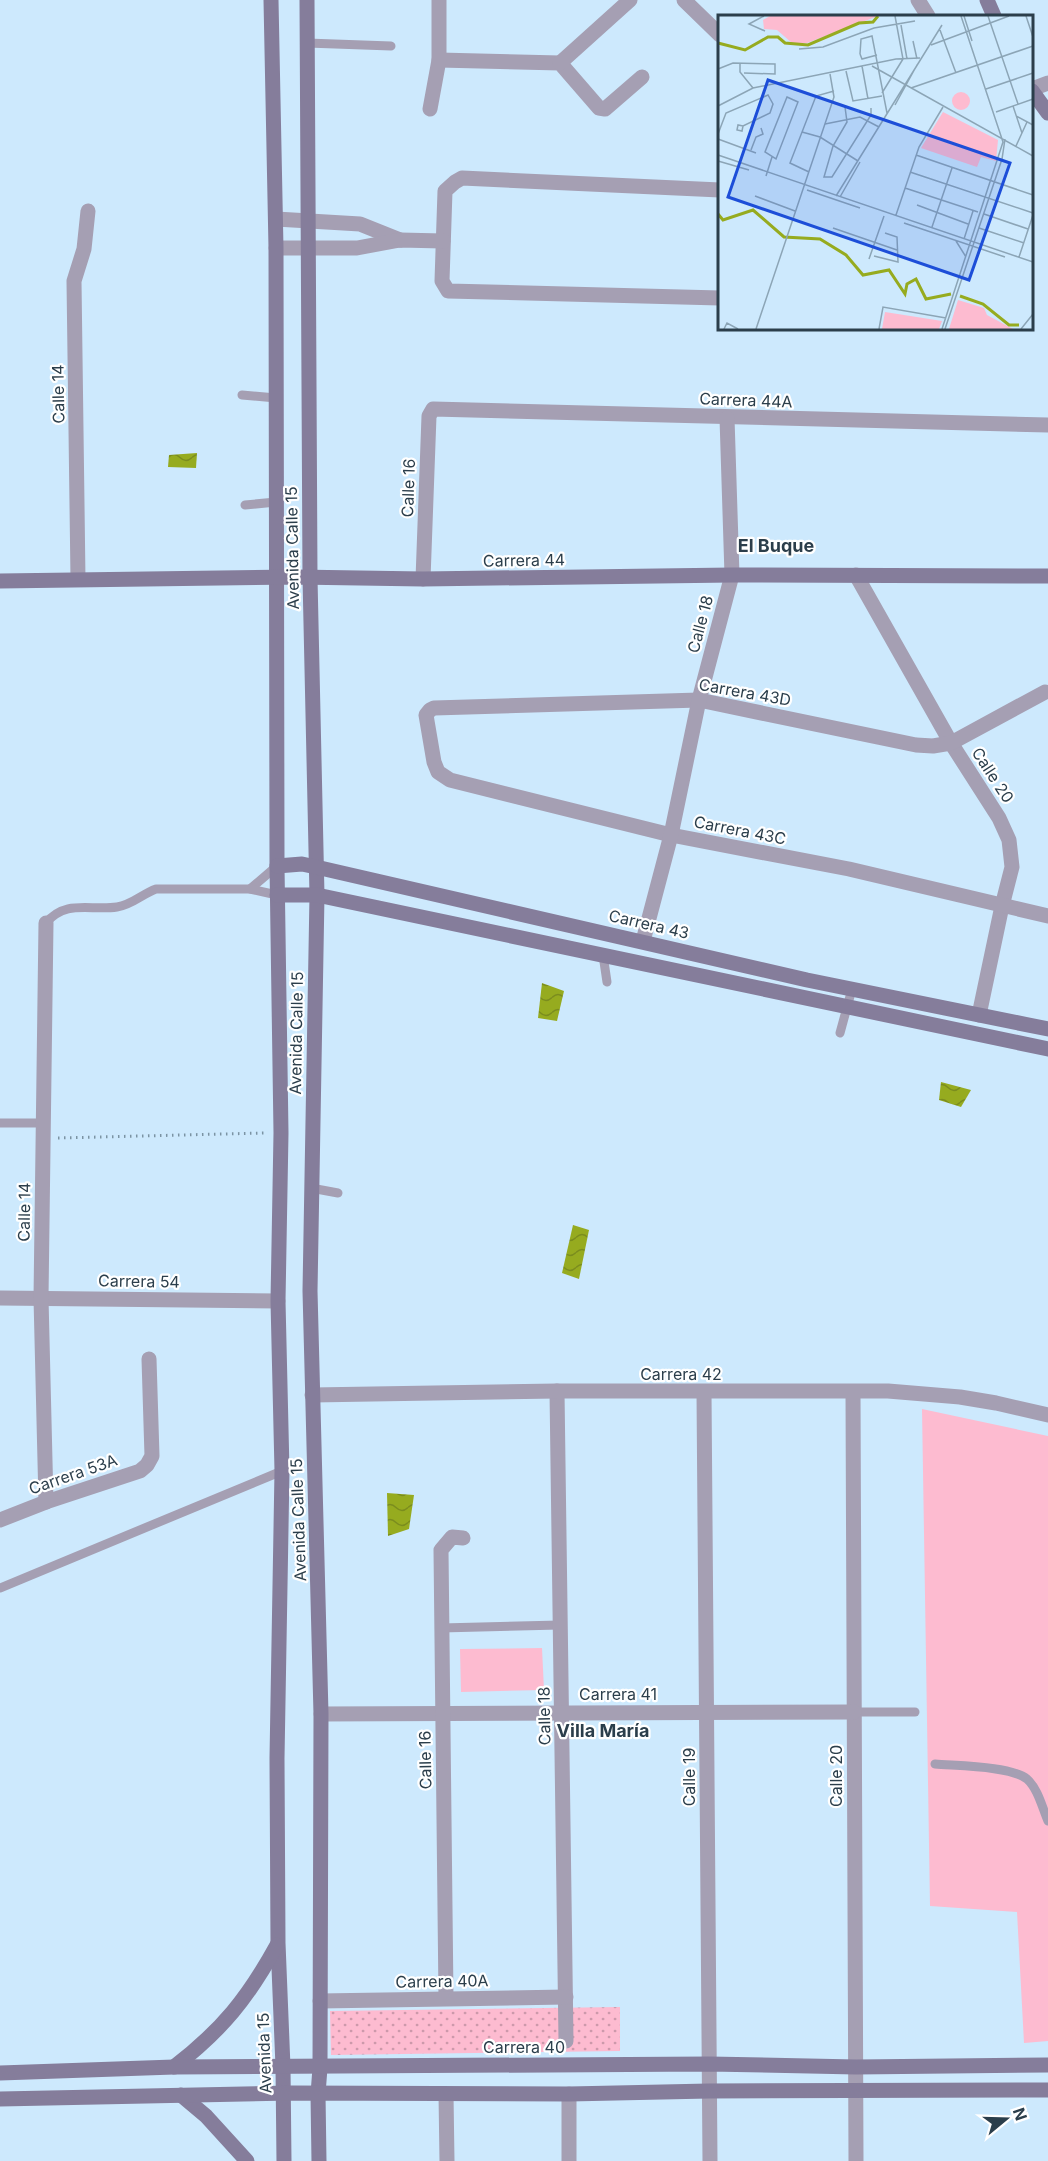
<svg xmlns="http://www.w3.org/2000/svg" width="1048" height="2161" font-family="Inter,sans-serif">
	<defs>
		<pattern id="park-dots" width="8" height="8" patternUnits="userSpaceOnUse" patternTransform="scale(1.5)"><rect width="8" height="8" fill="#fdbbd0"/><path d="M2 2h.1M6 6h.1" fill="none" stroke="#cd99ab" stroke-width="1.8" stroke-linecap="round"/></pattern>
		<pattern id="water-waves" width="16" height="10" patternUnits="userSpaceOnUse" patternTransform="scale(1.5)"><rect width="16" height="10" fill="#96ab1f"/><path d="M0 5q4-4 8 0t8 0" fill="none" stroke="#7b8d1d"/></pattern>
	</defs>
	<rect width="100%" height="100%" fill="#cde9fd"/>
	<!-- green -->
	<g fill="#fdbbd0">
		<path d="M922 1409 1048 1436V2041L1024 2043 1017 1912 930 1906Z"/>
		<path d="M542 1648 544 1690 461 1692 460 1649Z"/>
	</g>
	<!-- park -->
	<path fill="url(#park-dots)" d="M620 2007V2051L331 2055 330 2011Z"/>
	<!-- water -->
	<g fill="url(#water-waves)">
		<path d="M197 453 196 468 168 467 169 455Z"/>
		<path d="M542 983 564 991 557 1021 538 1018Z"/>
		<path d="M941 1082 971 1090 961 1107 939 1100Z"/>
		<path d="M573 1225 589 1230 579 1279 562 1273Z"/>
		<path d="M387 1493 414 1495 409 1529 388 1536Z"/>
	</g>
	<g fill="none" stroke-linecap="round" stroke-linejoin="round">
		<!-- path -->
		<path stroke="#7b93a3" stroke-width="3" stroke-dasharray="1.5 4.5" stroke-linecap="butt" d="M58 1138 264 1133"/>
		<!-- lane -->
		<g stroke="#a59fb3" stroke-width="9">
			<path d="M307 43 391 46"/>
			<path d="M242 395 276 398"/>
			<path d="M245 505 276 502"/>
			<path d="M250 889 277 866"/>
			<path d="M46 923C66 899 90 911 117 907 132 905 142 894 156 889H250L277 895"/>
			<path d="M603 955 607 982"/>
			<path d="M840 1033 852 989"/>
			<path d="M0 1123H44"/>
			<path d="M311 1188 338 1193"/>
			<path d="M0 1588 282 1471"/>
			<path d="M441 1628 560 1625"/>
			<path d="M854 1712H915"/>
			<path d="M935 1764C957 1766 1011 1766 1027 1779 1038 1789 1042 1807 1048 1821"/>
		</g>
		<!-- street -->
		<g stroke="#a59fb3" stroke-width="15">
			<path d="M684 0 720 35"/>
			<path d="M918 0 928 16"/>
			<path d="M439 60 560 63 599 108 605 109 642 77"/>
			<path d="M560 63 630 0"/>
			<path d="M1032 89 1048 83"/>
			<path d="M430 109 439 60V0"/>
			<path d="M720 190 462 178 455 182 445 191 442 281 448 291 720 298"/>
			<path d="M276 219 360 224 400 240"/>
			<path d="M276 248H357L400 240 443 241"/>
			<path d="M856 575 951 743 999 818 1009 840 1012 867 1002 906 979 1015"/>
			<path d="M78 579 74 281 84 249 88 211"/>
			<path d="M423 579 429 416 433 409 1048 425"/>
			<path d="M1045 692 951 743 933 746 916 745 699 700 434 708 430 710 426 715 434 762 438 772 450 780 671 835 849 869 1048 916"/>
			<path d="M643 941 671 835 699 700 732 575 727 418"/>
			<path d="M0 1298 278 1301"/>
			<path d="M557 1391 566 2041"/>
			<path d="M704 1392 710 2161"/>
			<path d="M853 1392 856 2161"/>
			<path d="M312 1395 557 1391H888L960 1397 996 1403 1048 1415"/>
			<path d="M46 1502 41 1298 46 923"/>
			<path d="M0 1520 46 1502 140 1471 147 1465 152 1456 149 1359"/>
			<path d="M321 1714 854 1712"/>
			<path d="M446 1998 441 1550 452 1537 463 1538"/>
			<path d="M320 2001 566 1997"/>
			<path d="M446 2094 447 2161"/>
			<path d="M569 2094V2161"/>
		</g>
		<!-- secondary -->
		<g stroke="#857d9b" stroke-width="15">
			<path d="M271 0 276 248 277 866 281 1133 278 1301 282 1471 277 1758 278 1943 283 2067 284 2161"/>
			<path d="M307 0 310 578 317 895 310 1291 321 1714 320 2068 318 2094 319 2161"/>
			<path d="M987 0 994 16"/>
			<path d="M1032 91 1048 113"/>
			<path d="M0 581 296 577 423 579 732 575 1048 576"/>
			<path d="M277 866 302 864 316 867 807 980 1048 1029"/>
			<path d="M277 895H317L1048 1049"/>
			<path d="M174 2067C222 2030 248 1998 277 1945"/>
			<path d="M0 2073 174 2067 709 2064 856 2067 1048 2065"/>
			<path d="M181 2095 206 2116 247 2161"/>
			<path d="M0 2099 291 2093 569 2094 709 2091 1048 2090"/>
		</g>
	</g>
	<g text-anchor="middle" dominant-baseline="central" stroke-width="4.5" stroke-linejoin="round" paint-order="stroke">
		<!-- street labels -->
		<g font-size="16" fill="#2b3e4b" stroke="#fff">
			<text transform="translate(58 394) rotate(-91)">Calle 14</text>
			<text transform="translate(746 400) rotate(2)">Carrera 44A</text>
			<text transform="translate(408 488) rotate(-88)">Calle 16</text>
			<text transform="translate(292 548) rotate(-91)">Avenida Calle 15</text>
			<text transform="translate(524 560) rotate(-1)">Carrera 44</text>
			<text transform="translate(700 624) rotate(-75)">Calle 18</text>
			<text transform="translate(745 692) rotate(10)">Carrera 43D</text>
			<text transform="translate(993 775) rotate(57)">Calle 20</text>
			<text transform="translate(740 830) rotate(11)">Carrera 43C</text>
			<text transform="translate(649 924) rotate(13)">Carrera 43</text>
			<text transform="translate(296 1033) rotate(-89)">Avenida Calle 15</text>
			<text transform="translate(24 1212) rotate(-89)">Calle 14</text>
			<text transform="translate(139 1281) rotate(1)">Carrera 54</text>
			<text x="681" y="1374">Carrera 42</text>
			<text transform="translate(73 1474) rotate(-19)">Carrera 53A</text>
			<text transform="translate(298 1520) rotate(-92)">Avenida Calle 15</text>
			<text x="618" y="1694">Carrera 41</text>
			<text transform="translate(544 1716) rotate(-91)">Calle 18</text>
			<text transform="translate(425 1760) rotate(-91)">Calle 16</text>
			<text transform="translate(836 1776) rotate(-90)">Calle 20</text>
			<text transform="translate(689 1777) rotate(-90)">Calle 19</text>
			<text transform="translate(442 1981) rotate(-1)">Carrera 40A</text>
			<text x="524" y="2047">Carrera 40</text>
			<text transform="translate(264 2053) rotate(-92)">Avenida 15</text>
		</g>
		<!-- neighbourhood labels -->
		<g font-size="18" font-weight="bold" fill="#2b3e4b" stroke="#fff">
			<text x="776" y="545">El Buque</text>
			<text x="603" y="1730">Villa María</text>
		</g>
	</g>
	<!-- overview -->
	<g transform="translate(718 15)">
		<rect width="315" height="315" fill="#cde9fd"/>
		<path d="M234 86a9 9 0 1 1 18 0a9 9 0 1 1-18 0ZM225 97 280 125 278 146 263 142 259 152 203 133ZM240 285 266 293 269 300 295 314H231ZM167 297 224 306 221 314H164Z" fill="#fdbbd0"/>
		<path d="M52 1H160L89 28H74L59 15 46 14 45 5Z" fill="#fdbbd0"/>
		<path fill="none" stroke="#96ab1f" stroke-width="3" d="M0 28 27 35 50 22H60L67 28 90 30 141 8 155 7 160 1M0 199 5 205 35 195 66 222 102 224 128 240 145 260 171 255 187 279 189 269 198 264 208 284 233 279M242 281 265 289 291 310H301"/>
		<path fill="none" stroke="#8ca5b6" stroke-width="1.5" d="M46 1 31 9 47 16M246 1 254 26M270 1 300 89M308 1 315 22M183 10 189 44M222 15 238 58M195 26 199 44M213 30 291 1M81 34 105 32 156 13 197 6M142 39 143 24 154 21 169 98M142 39 144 44 159 40M22 48V57L35 73M144 51 150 84M154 51 315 141M0 54 15 48 57 49V59L26 58M128 56 135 86 164 81M193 73 315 31M268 74 315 58M164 78 185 44 177 1M69 82 80 87 58 144 47 137ZM177 90 199 50M0 91 35 73 178 44 202 43M295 91 304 118M127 92 129 107 115 131 106 162H114L153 100V93M278 97 315 84M298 101 315 110M107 109 142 102 161 112M84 117 102 122 140 146M0 119 8 98 50 80 55 89 52 98 25 111 20 110 19 115 24 116 25 111M0 124 38 138M298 131 309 107M33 135 38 122 45 119 43 113M0 140 315 247M198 140 315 180M0 146 31 155M91 157 72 148 98 81 116 76M192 157 315 198M48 161 54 142M187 173 260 197M89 175 142 193M37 181 77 196M118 181 224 10M122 182 142 147M199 190 250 209M266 199 310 214M178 200 201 132 225 92M186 208 287 242M214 212 234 153M115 213 179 235M261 213 306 228M246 224 255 196M238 226 248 242M156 241 180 247 179 222 167 218M301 242 315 200M151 244 166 201M6 314 9 308 20 314M38 314 116 82 112 59M161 314 165 292 228 303M224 314 285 127 243 1M227 314 284 144 287 124M303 314 315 299"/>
		<path fill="#1d4ed8" fill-opacity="0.15" stroke="#1d4ed8" stroke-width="3" d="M50 65 292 148 251 265 10 182Z"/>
		<rect width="315" height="315" fill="none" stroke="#2b3e4b" stroke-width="3"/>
	</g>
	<!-- north arrow -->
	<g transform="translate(1006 2119) rotate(71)" stroke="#ffffff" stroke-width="4.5" paint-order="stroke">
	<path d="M0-4.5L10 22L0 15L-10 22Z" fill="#2b3e4b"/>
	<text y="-9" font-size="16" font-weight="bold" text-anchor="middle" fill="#2b3e4b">N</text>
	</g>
</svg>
